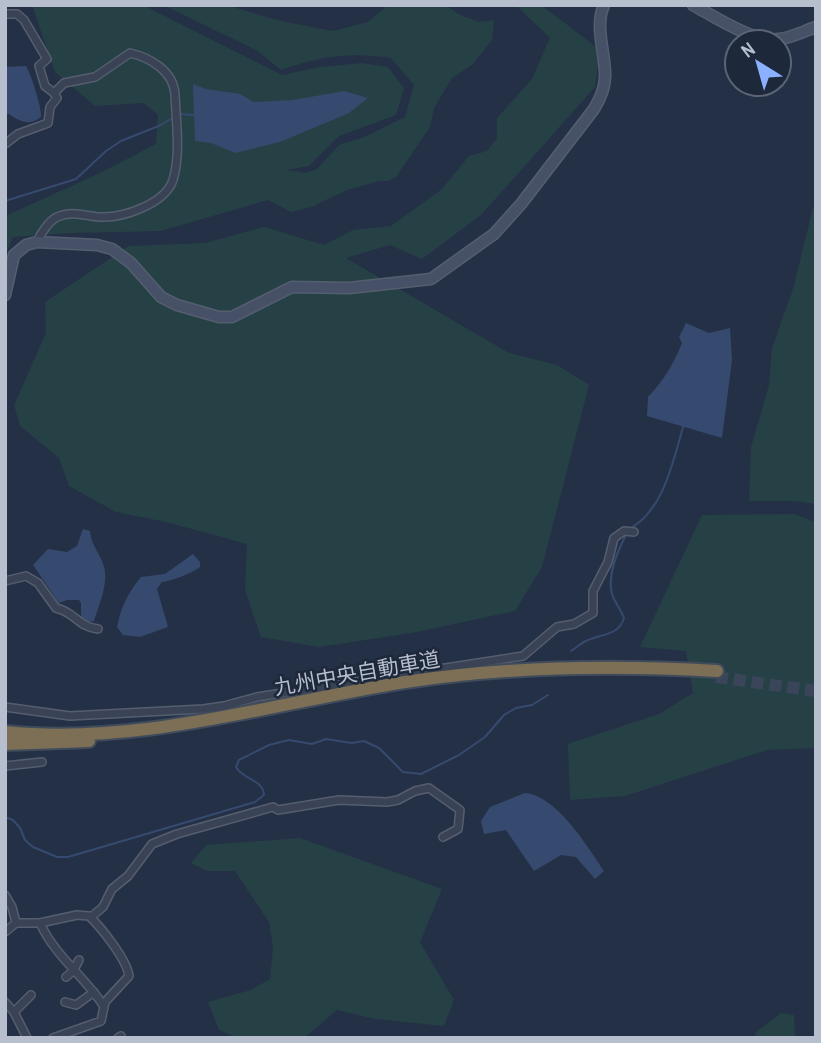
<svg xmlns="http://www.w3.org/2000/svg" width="821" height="1043" font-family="'Archivo Narrow','Noto Sans JP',sans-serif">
	<rect width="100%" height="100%" fill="#243046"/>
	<!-- green -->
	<g fill="#264146">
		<path d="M32 5H143L282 75 320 67 362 63 388 67 404 88 396 115 339 136 309 166 286 170 305 173 317 169 339 145 367 136 405 117 414 85 391 58C350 52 321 56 281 70L256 50 163 5H226L281 21 333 31 368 22 388 5H446L458 14 479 22 494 20 492 40 473 64 452 78 434 108 430 127 396 177 388 181H379L347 190 311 207 291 212 268 200 160 231 72 233 13 237 5 256V216L98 174 156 144 158 115 144 103 95 106 55 72Z"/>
		<path d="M516 5H541L600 50 595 87 481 215 422 259 390 245 346 258 509 353 557 365 589 385 542 567 515 611 417 632 319 647 261 637 245 590 247 544 166 522 116 512 69 486 59 458 20 426 14 405 46 333 45 302 129 246 205 243 264 227 324 245 353 230 391 226 442 189 469 156 487 151 497 138V118L532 79 550 38Z"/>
		<path d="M816 196V504L794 501H749L751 447 769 385 772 348 793 289Z"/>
		<path d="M794 514 816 522V748L767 750 625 796 570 800 568 744 659 714 693 693 686 651 640 647 702 515Z"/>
		<path d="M300 838 442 889 420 942 454 1000 444 1026 375 1019 337 1010 304 1038H238L219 1030 208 1002 251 990 270 979 273 947 269 922 235 871H207L191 863 206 845Z"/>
		<path d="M781 1013 794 1015 795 1038H754L756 1032Z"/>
	</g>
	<!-- water -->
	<g fill="#364a6f">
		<path d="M26 66C31 74 42 108 41 117 30 126 20 122 9 114H5V67Z"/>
		<path d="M193 84 206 89 240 94 254 102 293 100 344 91 368 98 349 113 280 142 235 153 211 143 195 141Z"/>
		<path d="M686 323 709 333 730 328 732 360 722 438 647 416 648 397C664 380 673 365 682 343L679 337Z"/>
		<path d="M83 529 90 531C91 547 104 558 105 572 107 587 98 607 94 621L88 622 81 617V603L79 600H67L59 603 33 565 48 549 67 552 77 546Z"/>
		<path d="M193 554 200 562V567C192 573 172 581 162 582L157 589 168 627 140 637 123 635 117 627C121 607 128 593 141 577L165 574Z"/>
		<path d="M525 793C556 795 588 847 604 871L595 879 576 857 561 855 534 871 506 830 484 834 481 821 490 807Z"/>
	</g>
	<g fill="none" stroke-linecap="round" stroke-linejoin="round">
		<!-- stream -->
		<g stroke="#364a6f" stroke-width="2">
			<path d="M179 114 194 115"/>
			<path d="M5 201 76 179 106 151 121 141 161 125 174 117"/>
			<path d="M631 528C665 508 673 460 684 424"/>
			<path d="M571 651C576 648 581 643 586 641 600 634 619 636 624 618 621 610 616 604 613 597 606 579 617 552 626 535"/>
			<path d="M5 817 13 820 20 828 25 840 33 847 57 857H68L255 802 264 795C263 779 243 780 236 767L239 760 269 745 289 740 312 744 326 739 352 743 364 741 379 748 403 772 421 774 459 755 485 737 504 715 516 708 532 705 548 695"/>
		</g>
		<!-- highway-tunnel -->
		<path stroke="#3a455a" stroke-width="12" stroke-dasharray="12 6" stroke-linecap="butt" d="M716 677 816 691"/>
		<!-- street casing -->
		<g stroke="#555e6f" stroke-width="10">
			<g id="street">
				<path d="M5 14H17L24 20 47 59 39 66 45 86 54 93"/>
				<path d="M5 144 18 134 48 123 50 107 57 98 54 93 64 83 95 77 130 53C151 58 173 71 175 94 176 121 181 154 173 180 165 204 123 218 100 217 85 216 72 210 57 217 49 221 41 233 37 242"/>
				<path d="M5 581 26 576 38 583 56 608C75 612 78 627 98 629"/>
				<path d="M5 707 70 716 203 709 224 706 257 697 523 656 557 627 574 624 593 613V591L608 562 614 538 624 531 634 532"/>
				<path d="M5 766 42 762"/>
				<path d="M5 895 12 907 16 923"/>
				<path d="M91 917 103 907 112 889 128 876 152 844 177 834 273 807 278 810 339 800 387 802 398 800 415 791 429 788 460 810 458 829 443 837"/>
				<path d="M40 923C55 956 84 976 103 1005"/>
				<path d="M5 932 16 923H40L77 915 89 916C101 927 127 960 129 976L105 1002 101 1021 53 1038"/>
				<path d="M66 977 73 971 79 960"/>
				<path d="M5 1002 14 1012 27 1038"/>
				<path d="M65 1002 76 1005 94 992"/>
				<path d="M14 1012 31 995"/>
				<path d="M118 1038 121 1036"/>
			</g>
		</g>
		<!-- secondary casing -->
		<g stroke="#555e6f" stroke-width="13">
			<g id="secondary">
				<path d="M693 5C715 17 754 43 779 39 791 38 804 31 816 27"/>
				<path d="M5 295 14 255 26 245 37 242 97 245 112 249 131 263 161 297 177 305 219 317H232L292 287 349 288 431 279 494 234 521 204 594 109C600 99 605 89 605 77 606 54 594 27 604 5"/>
			</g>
		</g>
		<!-- highway casing -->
		<g stroke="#404b5c" stroke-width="16">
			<g id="highway">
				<path d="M5 732C140 746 273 703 405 682 509 666 612 665 717 671"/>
				<path d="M5 744 89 741"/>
			</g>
		</g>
		<!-- street -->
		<use href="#street" stroke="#394355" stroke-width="7"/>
		<!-- secondary -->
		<use href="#secondary" stroke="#465168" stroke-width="10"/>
		<!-- highway -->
		<use href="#highway" stroke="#7c6f55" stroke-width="12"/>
	</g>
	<g text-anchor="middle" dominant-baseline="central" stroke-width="5" stroke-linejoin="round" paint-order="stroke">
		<!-- street labels -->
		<g font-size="21" fill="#b7bece" stroke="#1d283a">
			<text transform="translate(357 673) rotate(-10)">九州中央自動車道</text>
		</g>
	</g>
	<!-- border -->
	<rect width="821" height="1043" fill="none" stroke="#b7bece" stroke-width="14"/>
	<!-- north arrow -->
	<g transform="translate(758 63) rotate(323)"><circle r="33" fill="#1d283a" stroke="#5b6475" stroke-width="2"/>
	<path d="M0-5L12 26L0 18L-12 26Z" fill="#8bb0ff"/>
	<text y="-10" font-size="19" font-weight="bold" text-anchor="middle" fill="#b7bece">N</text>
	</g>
</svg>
